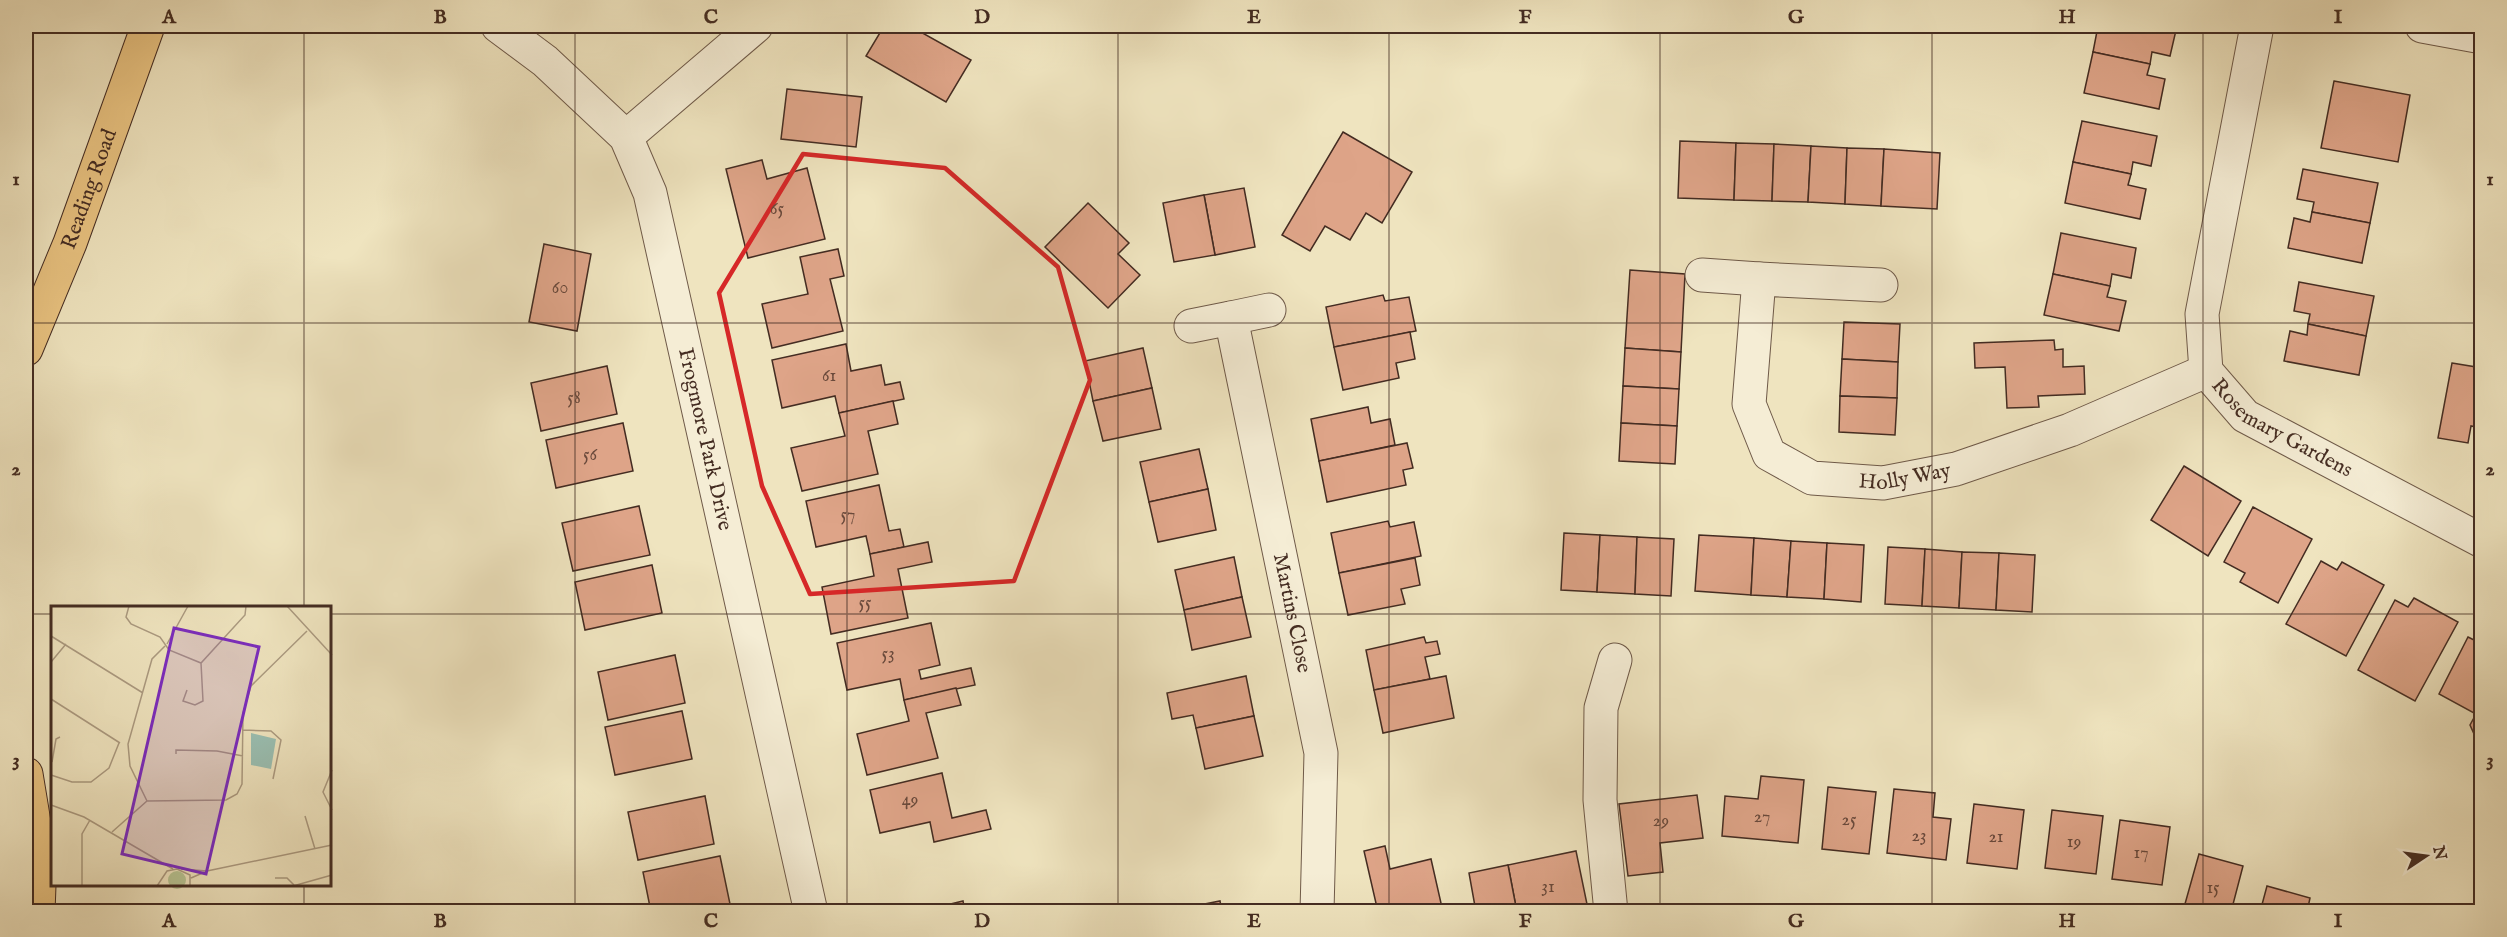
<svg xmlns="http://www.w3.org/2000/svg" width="2507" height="937" font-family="'IM FELL English',serif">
	<rect width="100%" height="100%" fill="#efe4bf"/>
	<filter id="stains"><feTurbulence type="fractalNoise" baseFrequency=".00333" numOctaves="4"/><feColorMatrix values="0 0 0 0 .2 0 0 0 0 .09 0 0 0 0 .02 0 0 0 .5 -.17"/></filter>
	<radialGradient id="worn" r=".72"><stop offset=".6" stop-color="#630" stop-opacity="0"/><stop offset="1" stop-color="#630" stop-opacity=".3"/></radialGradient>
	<!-- building -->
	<g fill="#dea488" stroke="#442c22" stroke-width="1.5">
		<path d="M884 26H910L971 60 946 102 866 56Z"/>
		<path d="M2098 26H2177L2170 56 2152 52 2150 64 2093 52Z"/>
		<path d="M2093 52 2150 64 2147 75 2165 79 2159 109 2084 93Z"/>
		<path d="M2334 81 2410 95 2398 162 2321 148Z"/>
		<path d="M787 89 862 97 856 147 781 139Z"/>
		<path d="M2082 121 2157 136 2151 166 2133 162 2131 174 2073 162Z"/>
		<path d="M1343 132 1412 172 1382 223 1366 213 1350 240 1325 226 1310 251 1282 235Z"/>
		<path d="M1680 141 1736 143 1734 200 1678 198Z"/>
		<path d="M1736 143 1774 144 1772 201 1734 200Z"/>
		<path d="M1774 144 1811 146 1808 202 1772 201Z"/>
		<path d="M1811 146 1847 148 1845 204 1808 202Z"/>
		<path d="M1847 148 1884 149 1881 206 1845 204Z"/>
		<path d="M1884 149 1940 153 1937 209 1881 206Z"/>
		<path d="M762 160 767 179 807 168 825 239 748 258 726 169Z"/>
		<path d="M2073 162 2131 174 2128 185 2146 189 2140 219 2065 203Z"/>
		<path d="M2482 168V207L2475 205Z"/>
		<path d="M2303 169 2378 183 2370 223 2312 212 2314 202 2297 199Z"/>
		<path d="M1244 188 1255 247 1215 255 1204 195Z"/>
		<path d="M1204 195 1215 255 1174 262 1163 203Z"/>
		<path d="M1088 203 1129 243 1118 254 1140 275 1108 308 1045 247Z"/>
		<path d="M2312 212 2370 223 2362 263 2288 248 2294 218 2310 222Z"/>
		<path d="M2061 233 2136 248 2131 278 2112 274 2110 286 2053 274Z"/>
		<path d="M544 244 591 254 577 331 529 322Z"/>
		<path d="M838 249 844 276 830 279 843 331 772 348 762 304 808 294 800 257Z"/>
		<path d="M1630 270 1685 274 1681 352 1625 348Z"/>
		<path d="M2053 274 2110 286 2107 297 2126 301 2119 331 2044 315Z"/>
		<path d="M2299 282 2374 296 2366 336 2308 324 2310 314 2294 311Z"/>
		<path d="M1383 295 1385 301 1409 297 1416 331 1334 347 1326 307Z"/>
		<path d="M1844 322 1900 324 1898 362 1842 359Z"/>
		<path d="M2308 324 2366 336 2359 375 2284 361 2290 331 2307 335Z"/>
		<path d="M1410 332 1415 359 1396 363 1399 378 1343 390 1334 347Z"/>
		<path d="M2054 340 2055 350 2063 349V367L2084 366 2085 394 2038 396 2039 407 2007 408 2005 367 1975 368 1974 343Z"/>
		<path d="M846 344 851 371 881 365 885 385 900 382 904 399 839 413 835 396 782 408 772 360Z"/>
		<path d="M1143 348 1152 388 1093 401 1085 361Z"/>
		<path d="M1625 348 1681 352 1679 389 1623 386Z"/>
		<path d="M1842 359 1898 362 1897 398 1840 396Z"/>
		<path d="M2452 363 2482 368 2481 428 2471 426 2468 443 2438 438Z"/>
		<path d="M607 366 617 414 541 431 531 383Z"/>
		<path d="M1623 386 1679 389 1677 426 1621 423Z"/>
		<path d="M1152 388 1161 429 1103 441 1093 401Z"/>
		<path d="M1840 396 1897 398 1895 435 1839 432Z"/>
		<path d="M893 401 898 424 868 431 878 474 802 491 791 448 845 436 839 413Z"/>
		<path d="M1368 407 1371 423 1390 419 1395 445 1319 461 1311 419Z"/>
		<path d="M623 423 633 471 556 488 546 440Z"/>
		<path d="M1621 423 1677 426 1675 464 1619 461Z"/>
		<path d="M1407 443 1413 468 1403 470 1406 485 1327 502 1319 461Z"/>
		<path d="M1199 449 1208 489 1149 502 1140 462Z"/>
		<path d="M2184 466 2241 501 2208 556 2151 520Z"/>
		<path d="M879 485 889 531 900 529 904 547 870 554 866 536 816 547 806 501Z"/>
		<path d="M1208 489 1216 530 1158 542 1149 502Z"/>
		<path d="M639 506 650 555 573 571 562 523Z"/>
		<path d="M2253 507 2312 539 2278 603 2240 582 2245 573 2224 562Z"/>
		<path d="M1388 521 1390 527 1414 522 1421 556 1339 573 1331 533Z"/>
		<path d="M1564 533 1600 535 1597 592 1561 590Z"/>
		<path d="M1600 535 1637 537 1635 594 1597 592Z"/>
		<path d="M1699 535 1754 538 1751 595 1695 591Z"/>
		<path d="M1637 537 1674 539 1671 596 1635 594Z"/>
		<path d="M1754 538 1791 541 1787 597 1751 595Z"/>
		<path d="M1791 541 1827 543 1824 599 1787 597Z"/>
		<path d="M928 542 932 562 898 569 908 618 831 634 822 587 874 576 870 554Z"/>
		<path d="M1827 543 1864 545 1861 602 1824 599Z"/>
		<path d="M1888 547 1925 549 1922 606 1885 604Z"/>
		<path d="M1925 549 1962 552 1959 608 1922 606Z"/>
		<path d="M1962 552 1999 553 1996 610 1959 608Z"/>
		<path d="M1999 553 2035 555 2032 612 1996 610Z"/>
		<path d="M1234 557 1242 597 1184 610 1175 570Z"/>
		<path d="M1415 558 1420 585 1401 589 1405 604 1348 615 1339 573Z"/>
		<path d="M2321 561 2337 570 2342 562 2384 585 2346 656 2286 624Z"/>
		<path d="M652 565 662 613 585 630 575 582Z"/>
		<path d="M1242 597 1251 637 1192 650 1184 610Z"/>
		<path d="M2414 598 2458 622 2415 701 2358 670 2395 600 2408 607Z"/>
		<path d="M931 623 940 665 919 670 921 679 971 668 975 685 904 700 900 679 847 690 837 643Z"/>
		<path d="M1424 637 1426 643 1437 641 1440 654 1425 657 1430 679 1374 690 1366 650Z"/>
		<path d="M2468 637 2482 644V738L2475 736 2470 725 2476 714 2439 694Z"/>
		<path d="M675 655 685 703 608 720 598 672Z"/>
		<path d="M1246 676 1254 716 1196 728 1193 715 1172 719 1167 693Z"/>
		<path d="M1446 676 1454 718 1383 733 1374 690Z"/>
		<path d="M956 688 961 705 926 713 938 758 867 775 857 734 909 721 904 700Z"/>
		<path d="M682 711 692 759 615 775 605 727Z"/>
		<path d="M1254 716 1263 756 1205 769 1196 728Z"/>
		<path d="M942 773 952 818 986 810 991 829 934 842 930 822 880 833 870 790Z"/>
		<path d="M1761 776 1804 780 1798 843 1722 836 1725 796 1758 799Z"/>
		<path d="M1828 787 1876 792 1869 854 1822 849Z"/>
		<path d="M1894 789 1935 793 1933 817 1951 819 1946 860 1887 853Z"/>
		<path d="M1697 795 1703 838 1660 843 1663 872 1628 876 1619 804Z"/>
		<path d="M705 796 714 844 638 860 628 812Z"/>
		<path d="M1974 804 2024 810 2017 869 1967 863Z"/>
		<path d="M2052 810 2103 816 2096 874 2045 868Z"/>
		<path d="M2120 820 2170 827 2162 885 2112 879Z"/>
		<path d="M1385 846 1390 869 1431 859 1443 912H1378L1364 851Z"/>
		<path d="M1576 851 1588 909 1573 912H1517L1508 865Z"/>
		<path d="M2199 854 2243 866 2231 912 2183 911Z"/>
		<path d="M720 856 730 904 694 912H651L643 872Z"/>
		<path d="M1508 865 1517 912H1476L1469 873Z"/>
		<path d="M2267 886 2310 898 2307 912H2260Z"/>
		<path d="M963 901 965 912H918Z"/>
		<path d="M1220 901 1222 912H1184V908Z"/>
	</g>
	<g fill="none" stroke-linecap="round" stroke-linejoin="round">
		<!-- minor casing -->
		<g stroke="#6f5a49" stroke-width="35">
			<g id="minor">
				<path id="s1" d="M498 26 545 61 626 137 650 193 811 912"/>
				<path id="s2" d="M2257 26 2202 314 2206 371 2245 416 2482 541"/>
				<path d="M2422 26 2482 37"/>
				<path d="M626 137 756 26"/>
				<path d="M1702 275 1759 279"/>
				<path id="s3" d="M1881 285 1759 279 1749 404 1769 454 1812 478 1883 483 1956 469 2070 430 2206 371"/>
				<path d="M1231 318 1269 310"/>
				<path id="s4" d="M1191 326 1231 318 1321 753 1317 912"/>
				<path d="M1611 912 1600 800 1601 708 1615 660"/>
			</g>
		</g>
		<!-- major casing -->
		<g stroke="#442c22" stroke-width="35">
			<g id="major">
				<path id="s5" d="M26 349 70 243 148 26"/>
				<path d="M26 774 40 859 38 912"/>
			</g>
		</g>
		<!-- minor -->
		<use href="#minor" stroke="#f5edd5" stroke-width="33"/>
		<!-- major -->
		<use href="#major" stroke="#e8c280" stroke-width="33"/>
	</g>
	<!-- marked area -->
	<path fill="none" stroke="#d62828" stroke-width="4.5" stroke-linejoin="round" d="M803 154 945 168 1058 267 1090 380 1014 581 810 594 762 486 719 293Z"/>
	<!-- grid -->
	<path fill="none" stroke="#442c22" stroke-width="1.5" stroke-opacity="0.55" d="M304 26V607M575 26V912M847 26V912M1118 26V912M1389 26V912M1660 26V912M1932 26V912M2203 26V912M26 323H2482M26 614H52M330 614H2482M304 884V912"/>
	<g text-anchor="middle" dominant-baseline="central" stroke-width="4.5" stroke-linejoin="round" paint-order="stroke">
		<!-- number labels -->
		<g font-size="18" fill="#6a4a3c">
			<text x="777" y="209">65</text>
			<text x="560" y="288">60</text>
			<text x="829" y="376">61</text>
			<text x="574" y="398">58</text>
			<text x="590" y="455">56</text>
			<text x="848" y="515">57</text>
			<text x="865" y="603">55</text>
			<text x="888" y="654">53</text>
			<text x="910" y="800">49</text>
			<text x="1762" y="817">27</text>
			<text x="1849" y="820">25</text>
			<text x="1661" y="821">29</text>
			<text x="1919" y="836">23</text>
			<text x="1996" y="837">21</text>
			<text x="2074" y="842">19</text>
			<text x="2141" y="853">17</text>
			<text x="1548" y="887">31</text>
			<text x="2213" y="888">15</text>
		</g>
		<!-- street labels -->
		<g font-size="21" fill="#442c22" stroke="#f5edd5">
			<text stroke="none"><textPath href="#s5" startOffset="172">Reading Road</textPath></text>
			<text stroke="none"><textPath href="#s2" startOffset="447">Rosemary Gardens</textPath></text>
			<text stroke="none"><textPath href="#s1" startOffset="483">Frogmore Park Drive</textPath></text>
			<text stroke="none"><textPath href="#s3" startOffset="444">Holly Way</textPath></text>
			<text stroke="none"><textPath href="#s4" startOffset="342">Martins Close</textPath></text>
		</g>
	</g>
	<!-- overview -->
	<g transform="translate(51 606)">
		<rect width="280" height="280" fill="#efe4bf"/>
		<path d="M117 274a9 9 0 1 1 18 0a9 9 0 1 1-18 0Z" fill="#b7c493"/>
		<path d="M200 127 225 133 220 163 200 159Z" fill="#9abfb2"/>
		<path fill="none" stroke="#ab9a80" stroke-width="1.5" d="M78 0 75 11 80 18 109 31 118 44 150 57 194 9 195 0M236 0 281 49M0 30 92 87M116 38 137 0M0 56 15 38M136 84 132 95 144 99 152 95 150 57M0 93 69 137M192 124 220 125 230 134 222 173M125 148V144L166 145 192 150M1 156 5 133 9 131M281 164 272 186 281 204M0 169 21 176H40L58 162 68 137M96 195 79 160 77 138 101 53 114 40M0 199 33 211 122 263M254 210 264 243M61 226 96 195 175 194 186 188 191 178 192 107 200 80 256 25M130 263 156 265M140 272 156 265 281 239M224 272H236L243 279M31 279V228L39 214M106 280 116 265 126 263 139 269V280M242 280 281 269"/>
		<path fill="#7b2cbf" fill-opacity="0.15" stroke="#7b2cbf" stroke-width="3" d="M123 22 208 41 155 268 71 248Z"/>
		<rect width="280" height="280" fill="none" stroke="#442c22" stroke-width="3"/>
	</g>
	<!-- margin -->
	<rect width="2507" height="937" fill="none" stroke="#efe4bf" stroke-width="66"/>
	<!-- north arrow -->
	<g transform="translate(2426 856) rotate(77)" stroke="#f5edd5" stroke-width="4.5" paint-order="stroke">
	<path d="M0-4.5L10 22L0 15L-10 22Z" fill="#442c22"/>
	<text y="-9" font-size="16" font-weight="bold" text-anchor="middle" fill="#442c22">N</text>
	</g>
	<rect x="33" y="33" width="2441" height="871" fill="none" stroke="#442c22" stroke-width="2"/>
	<g font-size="20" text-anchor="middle" font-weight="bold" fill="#442c22">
		<text x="169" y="23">A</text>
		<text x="440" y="23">B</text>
		<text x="711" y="23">C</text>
		<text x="982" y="23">D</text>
		<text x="1254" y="23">E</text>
		<text x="1525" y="23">F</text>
		<text x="1796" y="23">G</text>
		<text x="2067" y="23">H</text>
		<text x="2338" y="23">I</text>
		<text x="16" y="185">1</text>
		<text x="2490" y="185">1</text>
		<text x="16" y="475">2</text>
		<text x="2490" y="475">2</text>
		<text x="16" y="766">3</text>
		<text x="2490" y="766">3</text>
		<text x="169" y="927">A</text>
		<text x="440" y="927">B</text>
		<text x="711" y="927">C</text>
		<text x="982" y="927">D</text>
		<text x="1254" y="927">E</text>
		<text x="1525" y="927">F</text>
		<text x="1796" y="927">G</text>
		<text x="2067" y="927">H</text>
		<text x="2338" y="927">I</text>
	</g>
	<rect width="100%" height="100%" filter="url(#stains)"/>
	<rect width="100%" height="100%" fill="url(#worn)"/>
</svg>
